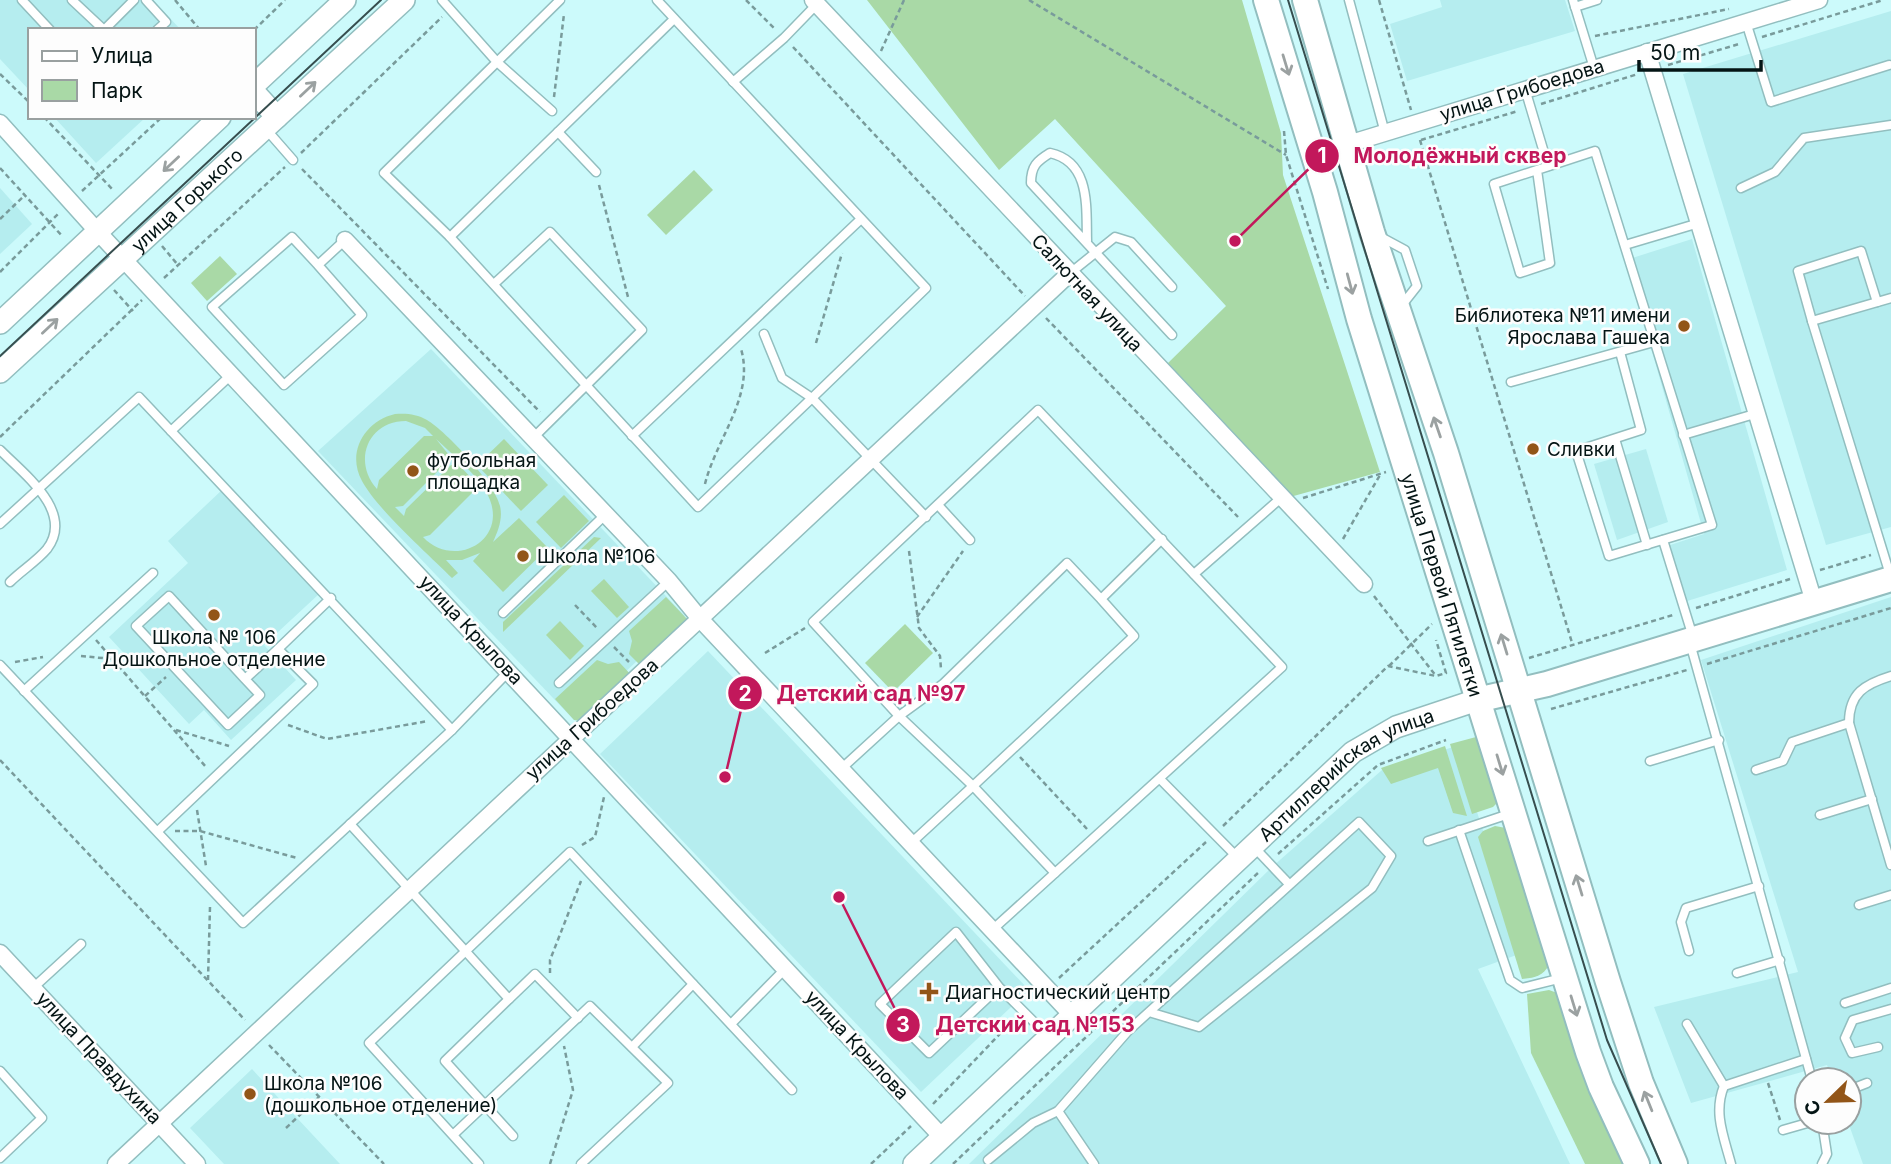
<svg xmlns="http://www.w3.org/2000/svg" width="1891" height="1164" font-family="Inter,sans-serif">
	<rect width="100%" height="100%" fill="#ccfafb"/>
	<!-- built -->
	<g fill="#b5edef">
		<path d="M0 0H153L181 30H30V91L0 59Z"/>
		<path d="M1440 0H1565L1575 31 1407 81 1390 24 1442 7Z"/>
		<path d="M1891 11V527L1826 545 1683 74Z"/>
		<path d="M54 117H146L96 163Z"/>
		<path d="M0 188 32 224 0 254Z"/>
		<path d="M1692 239 1787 570 1684 602 1667 546 1704 534 1626 260Z"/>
		<path d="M431 349 685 616 574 720 318 451Z"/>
		<path d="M1646 449 1668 522 1617 540 1594 464Z"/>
		<path d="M223 489 319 594 264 645 296 680 231 740 204 710 189 724 109 637 188 563 168 541Z"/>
		<path d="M1891 597V1164H1863L1848 1122 1849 1080H1833L1827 1065 1691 1103 1654 1007 1798 972 1701 660Z"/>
		<path d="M708 651 1029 990 921 1092 600 754Z"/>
		<path d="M1456 746 1522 953 1478 969 1570 1164H969L1272 867 1382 770Z"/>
		<path d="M252 1069 297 1118 340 1164H224L190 1128Z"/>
	</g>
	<!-- green -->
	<g fill="#a9d9a6" fill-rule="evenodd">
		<path d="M867 0H1242L1281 133 1283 175 1380 472 1290 497 1167 364 1226 306 1055 119 999 170Z"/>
		<path d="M694 170 713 190 666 235 647 215Z"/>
		<path d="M220 256 237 274 207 301 191 283Z"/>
		<path d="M395 414C406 413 417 414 427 420 446 431 496 485 500 506 503 519 498 531 493 542L519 518 548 548 503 592 473 561 480 553 462 560H446L458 573 452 578C428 554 377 509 362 481 346 452 365 421 395 414ZM406 421 425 428 433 436H424L379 480 377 489C352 461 368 421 406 421ZM436 439C453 455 482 478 490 500 506 542 453 569 423 537L430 535 477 488 476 483 458 464 451 465 406 509 404 516 395 507 403 506 449 460V455Z"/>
		<path d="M504 439 548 485 521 511 477 465Z"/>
		<path d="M564 495 589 521 561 548 536 522Z"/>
		<path d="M594 537 601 538 503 632V622Z"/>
		<path d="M604 579 629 607 617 618 591 591Z"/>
		<path d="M666 597 688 620 644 669 629 654 632 641 629 631Z"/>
		<path d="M560 621 584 646 570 660 546 635Z"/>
		<path d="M905 624 933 653 893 692 865 663Z"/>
		<path d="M597 660 608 664 619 662 634 678 587 722 574 720 555 699Z"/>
		<path d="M1476 737 1481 743 1500 800 1493 807 1472 814 1450 744Z"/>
		<path d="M1445 746 1467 816 1453 813 1438 768 1391 784 1381 768Z"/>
		<path d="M1495 826 1506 828 1549 965C1543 976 1534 978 1522 979L1478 837 1483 831Z"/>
		<path d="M1549 990 1560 994 1625 1164H1585L1531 1053 1527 994Z"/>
	</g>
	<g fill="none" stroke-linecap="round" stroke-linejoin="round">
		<!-- lane casing -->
		<g stroke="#92bebf" stroke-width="11">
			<g id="lane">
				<path d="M22 0 50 30"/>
				<path d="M72 0 104 30"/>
				<path d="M146 0 166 22 157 30"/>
				<path d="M442 0 497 62 384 173 450 237 698 507 812 398 782 378 764 334"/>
				<path d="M657 0 926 288 812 398 926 517"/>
				<path d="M1349 0 1385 133"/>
				<path d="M1573 0 1594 68"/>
				<path d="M1575 7 1597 0"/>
				<path d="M1746 22 1771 102 1889 65"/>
				<path d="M104 30 134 0"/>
				<path d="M733 82 784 38 817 4"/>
				<path d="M1525 89 1548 166"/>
				<path d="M552 111 497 62 560 0"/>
				<path d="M265 128 293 160"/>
				<path d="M558 132 596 172"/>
				<path d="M1537 170 1550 263 1520 273 1494 184 1595 151 1712 525 1609 556 1576 451 1641 430 1620 352"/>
				<path d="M1741 188 1775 172 1804 138 1891 125"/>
				<path d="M1379 236 1405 250 1417 286 1402 305"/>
				<path d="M450 237 674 19"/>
				<path d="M1087 241C1086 207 1091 162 1050 153 1037 161 1031 166 1031 183L1172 335"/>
				<path d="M1625 245 1699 223"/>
				<path d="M318 265 362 315 284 385 212 307 292 237 318 265 345 240"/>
				<path d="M1069 274 1115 237 1131 242 1172 287"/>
				<path d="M494 284 550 232 642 330 533 438"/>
				<path d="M1812 321 1798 271 1861 251 1877 302"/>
				<path d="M1511 382 1654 342"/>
				<path d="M171 431 452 730"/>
				<path d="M1683 435 1758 413"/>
				<path d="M632 436 861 219"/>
				<path d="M1615 439 1647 545"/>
				<path d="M0 450C24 474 75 512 47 549 37 561 21 571 10 582"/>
				<path d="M938 505 970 540"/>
				<path d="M0 524 139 397 171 431 232 374"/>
				<path d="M1663 540 1693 637"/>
				<path d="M1194 574 1281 498"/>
				<path d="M1891 578 1812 321 1891 298"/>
				<path d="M1101 599 1067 563 943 684 899 716 973 786 1134 636 1101 599 1162 539"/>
				<path d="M503 613 605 515"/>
				<path d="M1690 643 1812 1080"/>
				<path d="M0 665 243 923 452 730 510 670"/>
				<path d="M1891 676C1865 684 1849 693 1849 723L1891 865"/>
				<path d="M245 679 260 695 228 725 136 626 169 596 245 679 278 649"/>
				<path d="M559 683 669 581"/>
				<path d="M24 691 153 573"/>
				<path d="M1650 761 1719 740"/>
				<path d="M841 769 899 716 813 622 1038 410 1282 667 1055 873 973 786 910 844"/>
				<path d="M1756 770 1783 761 1792 742 1849 723"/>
				<path d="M1160 779 1237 857"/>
				<path d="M1820 815 1872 799"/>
				<path d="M350 824 509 999 535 974 578 1018"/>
				<path d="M1459 830 1510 980 1522 988 1562 978"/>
				<path d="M158 831 313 684 278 649 331 598"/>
				<path d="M1428 841 1512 813"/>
				<path d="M1253 846 1289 884"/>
				<path d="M1859 905 1891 895"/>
				<path d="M991 931 1055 873"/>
				<path d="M1689 951 1681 922 1686 908 1759 886"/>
				<path d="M1737 973 1780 960"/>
				<path d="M999 987 929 1053 880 1004 956 932 999 987 1048 1036"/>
				<path d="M33 988 81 944"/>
				<path d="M509 999 445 1061 513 1136"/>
				<path d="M1845 1003 1891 988"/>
				<path d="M731 1024 785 969"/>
				<path d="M1687 1024 1724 1086 1806 1059"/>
				<path d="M632 1047 693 984"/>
				<path d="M1878 1047 1852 1053 1845 1038 1853 1020 1891 1009"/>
				<path d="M0 1071 42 1118 0 1158"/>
				<path d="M1724 1086C1713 1113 1724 1137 1731 1164"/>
				<path d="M1849 1090 1867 1083"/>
				<path d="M1822 1122 1827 1154 1822 1164"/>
				<path d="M1783 1130 1811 1122"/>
				<path d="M454 1134 590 1006 668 1083 581 1164"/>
				<path d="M988 1160 1033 1123 1058 1111"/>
				<path d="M479 1164 369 1043 570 852 792 1090"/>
				<path d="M1094 1164 1058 1111 1128 1031 1359 822 1391 856 1372 888 1199 1027 1149 1012"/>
			</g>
		</g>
		<!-- street casing -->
		<g stroke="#92bebf" stroke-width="19">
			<g id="street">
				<path d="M813 0 1364 584"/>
				<path d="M1647 52 1814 602"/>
				<path d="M0 123 98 232 942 1137"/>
				<path d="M1345 145 1819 0"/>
				<path d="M345 240 669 581 701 620 1071 1014"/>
				<path d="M0 953 197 1164"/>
				<path d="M116 1164 1069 274"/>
			</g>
		</g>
		<!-- secondary casing -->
		<g stroke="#92bebf" stroke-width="24">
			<g id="secondary">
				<path d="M254 85 345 0"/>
				<path d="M254 92 277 117"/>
				<path d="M0 323 220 117"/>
				<path id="s1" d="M0 372 404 0"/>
				<path id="s2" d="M914 1164 1353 752 1396 727 1477 700"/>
			</g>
		</g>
		<!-- primary casing -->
		<g stroke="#92bebf" stroke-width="28">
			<g id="primary">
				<path id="s3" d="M1266 0 1325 192 1359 319 1588 1052 1601 1087 1637 1164"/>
				<path d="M1305 0 1372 232 1446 453 1608 982 1641 1083 1675 1164"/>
				<path d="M1477 700 1547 684 1891 579"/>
			</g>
		</g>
		<!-- path -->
		<g stroke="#799b9b" stroke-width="2.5" stroke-dasharray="5 3.5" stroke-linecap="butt">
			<path d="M175 0 200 30"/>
			<path d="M746 0 776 30"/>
			<path d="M1029 0 1286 155"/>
			<path d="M1379 0 1411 110"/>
			<path d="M254 30 285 0"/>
			<path d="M1595 36 1729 9"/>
			<path d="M1762 37 1883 0"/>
			<path d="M793 47 1025 296"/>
			<path d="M881 51 904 0"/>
			<path d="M1668 65 1739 44"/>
			<path d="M0 74 30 103"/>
			<path d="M554 97 564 14"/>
			<path d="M1541 104 1638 74"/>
			<path d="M44 117 114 191"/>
			<path d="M1284 131 1286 155 1328 289"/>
			<path d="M1420 140 1573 646"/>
			<path d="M1421 140 1518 111"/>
			<path d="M301 153 442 17"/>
			<path d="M0 168 63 237"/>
			<path d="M302 169 540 412"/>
			<path d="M599 185 628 297"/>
			<path d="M82 191 162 117"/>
			<path d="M0 219 25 195"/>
			<path d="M162 246 178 265"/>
			<path d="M0 272 59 213"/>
			<path d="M164 278 285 167"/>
			<path d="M114 290 133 311"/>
			<path d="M1046 318 1238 517"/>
			<path d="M816 343 842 253"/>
			<path d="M0 437 142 300"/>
			<path d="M705 484C716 439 755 396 741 349"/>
			<path d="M1303 498 1386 472"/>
			<path d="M1343 539 1380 475"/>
			<path d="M909 551 919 628 940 656 941 669"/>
			<path d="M1820 570 1871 555"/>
			<path d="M1374 596 1436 676"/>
			<path d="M575 605 598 629"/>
			<path d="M1696 608 1790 579"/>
			<path d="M917 617 963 551"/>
			<path d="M96 640 206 767"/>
			<path d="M614 647 629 662"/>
			<path d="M765 653 805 628"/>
			<path d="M81 656 112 659"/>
			<path d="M1529 658 1673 615"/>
			<path d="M15 662 43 657"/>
			<path d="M1707 664 1891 608"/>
			<path d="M1389 666 1432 624"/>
			<path d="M145 696 166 677"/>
			<path d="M1551 709 1687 670"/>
			<path d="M288 725 327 739 428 721"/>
			<path d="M176 730 229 746"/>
			<path d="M1020 757 1087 829"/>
			<path d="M0 760 245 1020"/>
			<path d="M197 810 206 866"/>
			<path d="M1223 826 1388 666 1436 676 1446 673 1436 640"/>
			<path d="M175 831H200L297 858"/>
			<path d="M582 845 595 837 604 797"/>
			<path d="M1278 854 1378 765 1446 740"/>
			<path d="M550 973V960L581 881"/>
			<path d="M1059 978 1206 842"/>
			<path d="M208 980 210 907"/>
			<path d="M269 1045 384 1164"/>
			<path d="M1768 1083 1780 1120"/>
			<path d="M933 1104 1015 1018"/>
			<path d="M286 1128 319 1097"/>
			<path d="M550 1164 573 1090 564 1046"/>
			<path d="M871 1164 911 1126"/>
			<path d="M953 1164 1260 871"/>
		</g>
		<!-- lane -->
		<use href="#lane" stroke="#fff" stroke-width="8"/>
		<!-- street -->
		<use href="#street" stroke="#fff" stroke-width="16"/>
		<!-- secondary -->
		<use href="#secondary" stroke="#fff" stroke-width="21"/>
		<!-- primary -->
		<use href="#primary" stroke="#fff" stroke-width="24"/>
		<!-- tram -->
		<g stroke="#374e4f" stroke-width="2">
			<path d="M1288 0 1607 1040 1661 1164"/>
			<path d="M0 356 381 0"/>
		</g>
	</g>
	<!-- one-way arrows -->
	<defs><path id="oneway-shaft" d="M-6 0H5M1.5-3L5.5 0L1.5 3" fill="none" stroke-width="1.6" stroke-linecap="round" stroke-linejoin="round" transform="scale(1.75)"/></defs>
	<g stroke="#9ba1a1">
		<use href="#oneway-shaft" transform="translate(1286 65) rotate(73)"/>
		<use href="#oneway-shaft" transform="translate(308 89) rotate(-43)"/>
		<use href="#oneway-shaft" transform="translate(171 164) rotate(137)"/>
		<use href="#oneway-shaft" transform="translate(1350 284) rotate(75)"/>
		<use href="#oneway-shaft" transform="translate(50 326) rotate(-43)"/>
		<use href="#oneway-shaft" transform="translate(1437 427) rotate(-109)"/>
		<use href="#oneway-shaft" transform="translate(1504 644) rotate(-107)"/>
		<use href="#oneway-shaft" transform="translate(1500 765) rotate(73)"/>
		<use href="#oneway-shaft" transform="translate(1579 885) rotate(-107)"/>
		<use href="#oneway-shaft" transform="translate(1574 1006) rotate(73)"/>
		<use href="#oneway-shaft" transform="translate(1648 1101) rotate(-112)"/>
	</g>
	<!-- markers -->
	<g fill="#925518" stroke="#fdfdfd" stroke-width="2.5">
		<circle cx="1684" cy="326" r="7"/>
		<circle cx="1533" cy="449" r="7"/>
		<circle cx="413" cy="471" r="7"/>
		<circle cx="523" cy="556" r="7"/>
		<circle cx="214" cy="615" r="7"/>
		<path d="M925.5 981.5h7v7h7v7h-7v7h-7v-7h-7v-7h7z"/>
		<circle cx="250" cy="1094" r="7"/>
	</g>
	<g text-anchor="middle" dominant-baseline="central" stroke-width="5" stroke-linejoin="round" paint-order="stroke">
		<!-- street labels -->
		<g font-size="19" fill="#041414" stroke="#fdfdfd">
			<text transform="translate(1522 90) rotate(-17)">улица Грибоедова</text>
			<text stroke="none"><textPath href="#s1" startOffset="254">улица Горького</textPath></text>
			<text transform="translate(1087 293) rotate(47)">Салютная улица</text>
			<text stroke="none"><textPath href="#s3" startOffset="611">улица Первой Пятилетки</textPath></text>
			<text transform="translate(471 630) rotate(47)">улица Крылова</text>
			<text transform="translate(592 719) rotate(-42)">улица Грибоедова</text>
			<text stroke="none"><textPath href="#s2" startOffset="584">Артиллерийская улица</textPath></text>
			<text transform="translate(857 1045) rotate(47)">улица Крылова</text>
			<text transform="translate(99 1058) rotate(47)">улица Правдухина</text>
		</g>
		<!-- poi labels -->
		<g font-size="19" fill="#041414" stroke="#fdfdfd" text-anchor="start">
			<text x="1670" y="315" text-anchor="end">Библиотека №11 имени<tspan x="1670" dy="22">Ярослава Гашека</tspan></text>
			<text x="1547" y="449">Сливки</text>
			<text x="427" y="460">футбольная<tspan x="427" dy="22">площадка</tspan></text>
			<text x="537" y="556">Школа №106</text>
			<text x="214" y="637" text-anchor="middle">Школа № 106<tspan x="214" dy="22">Дошкольное отделение</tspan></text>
			<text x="945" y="992">Диагностический центр</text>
			<text x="264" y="1083">Школа №106<tspan x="264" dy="22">(дошкольное отделение)</tspan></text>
		</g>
	</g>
	<!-- callouts -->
	<path fill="none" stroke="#c2185b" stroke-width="2.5" d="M1235 241L1322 156M725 777L745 693M839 897L903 1025"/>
	<g fill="#c2185b" stroke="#fdfdfd" stroke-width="2.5">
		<circle cx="1235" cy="241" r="7"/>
		<circle cx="725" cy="777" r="7"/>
		<circle cx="839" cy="897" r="7"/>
		<circle cx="1322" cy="156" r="18"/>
		<circle cx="745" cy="693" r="18"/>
		<circle cx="903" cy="1025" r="18"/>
	</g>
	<g font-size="21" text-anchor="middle" font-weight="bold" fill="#fff">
		<text x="1322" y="163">1</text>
		<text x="745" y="701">2</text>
		<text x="903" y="1032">3</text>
	</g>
	<g font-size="21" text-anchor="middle" font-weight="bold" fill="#c2185b" stroke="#fdfdfd" stroke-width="5" stroke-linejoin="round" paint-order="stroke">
		<text x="1460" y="163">Молодёжный сквер</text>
		<text x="871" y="701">Детский сад №97</text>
		<text x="1035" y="1032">Детский сад №153</text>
	</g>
	<!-- legend -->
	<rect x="28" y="28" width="228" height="91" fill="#fdfdfd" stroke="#99a0a0" stroke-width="2"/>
	<rect x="42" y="51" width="35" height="10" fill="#ffffff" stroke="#99a0a0" stroke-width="2"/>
	<text x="91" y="63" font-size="21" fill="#041414">Улица</text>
	<rect x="42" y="80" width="35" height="21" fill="#a9d9a6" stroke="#99a0a0" stroke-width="2"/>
	<text x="91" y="98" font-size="21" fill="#041414">Парк</text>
	<!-- north arrow -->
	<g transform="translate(1828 1101) rotate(247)"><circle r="33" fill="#fdfdfd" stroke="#99a0a0" stroke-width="2"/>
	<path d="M0-5L12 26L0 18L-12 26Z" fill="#925518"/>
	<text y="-10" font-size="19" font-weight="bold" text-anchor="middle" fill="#041414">С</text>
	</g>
	<!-- scale -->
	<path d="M1639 60v10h122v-10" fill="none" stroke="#041414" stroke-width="3.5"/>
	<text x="1650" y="60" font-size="21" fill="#041414" stroke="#fdfdfd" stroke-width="5" paint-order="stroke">50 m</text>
</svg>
